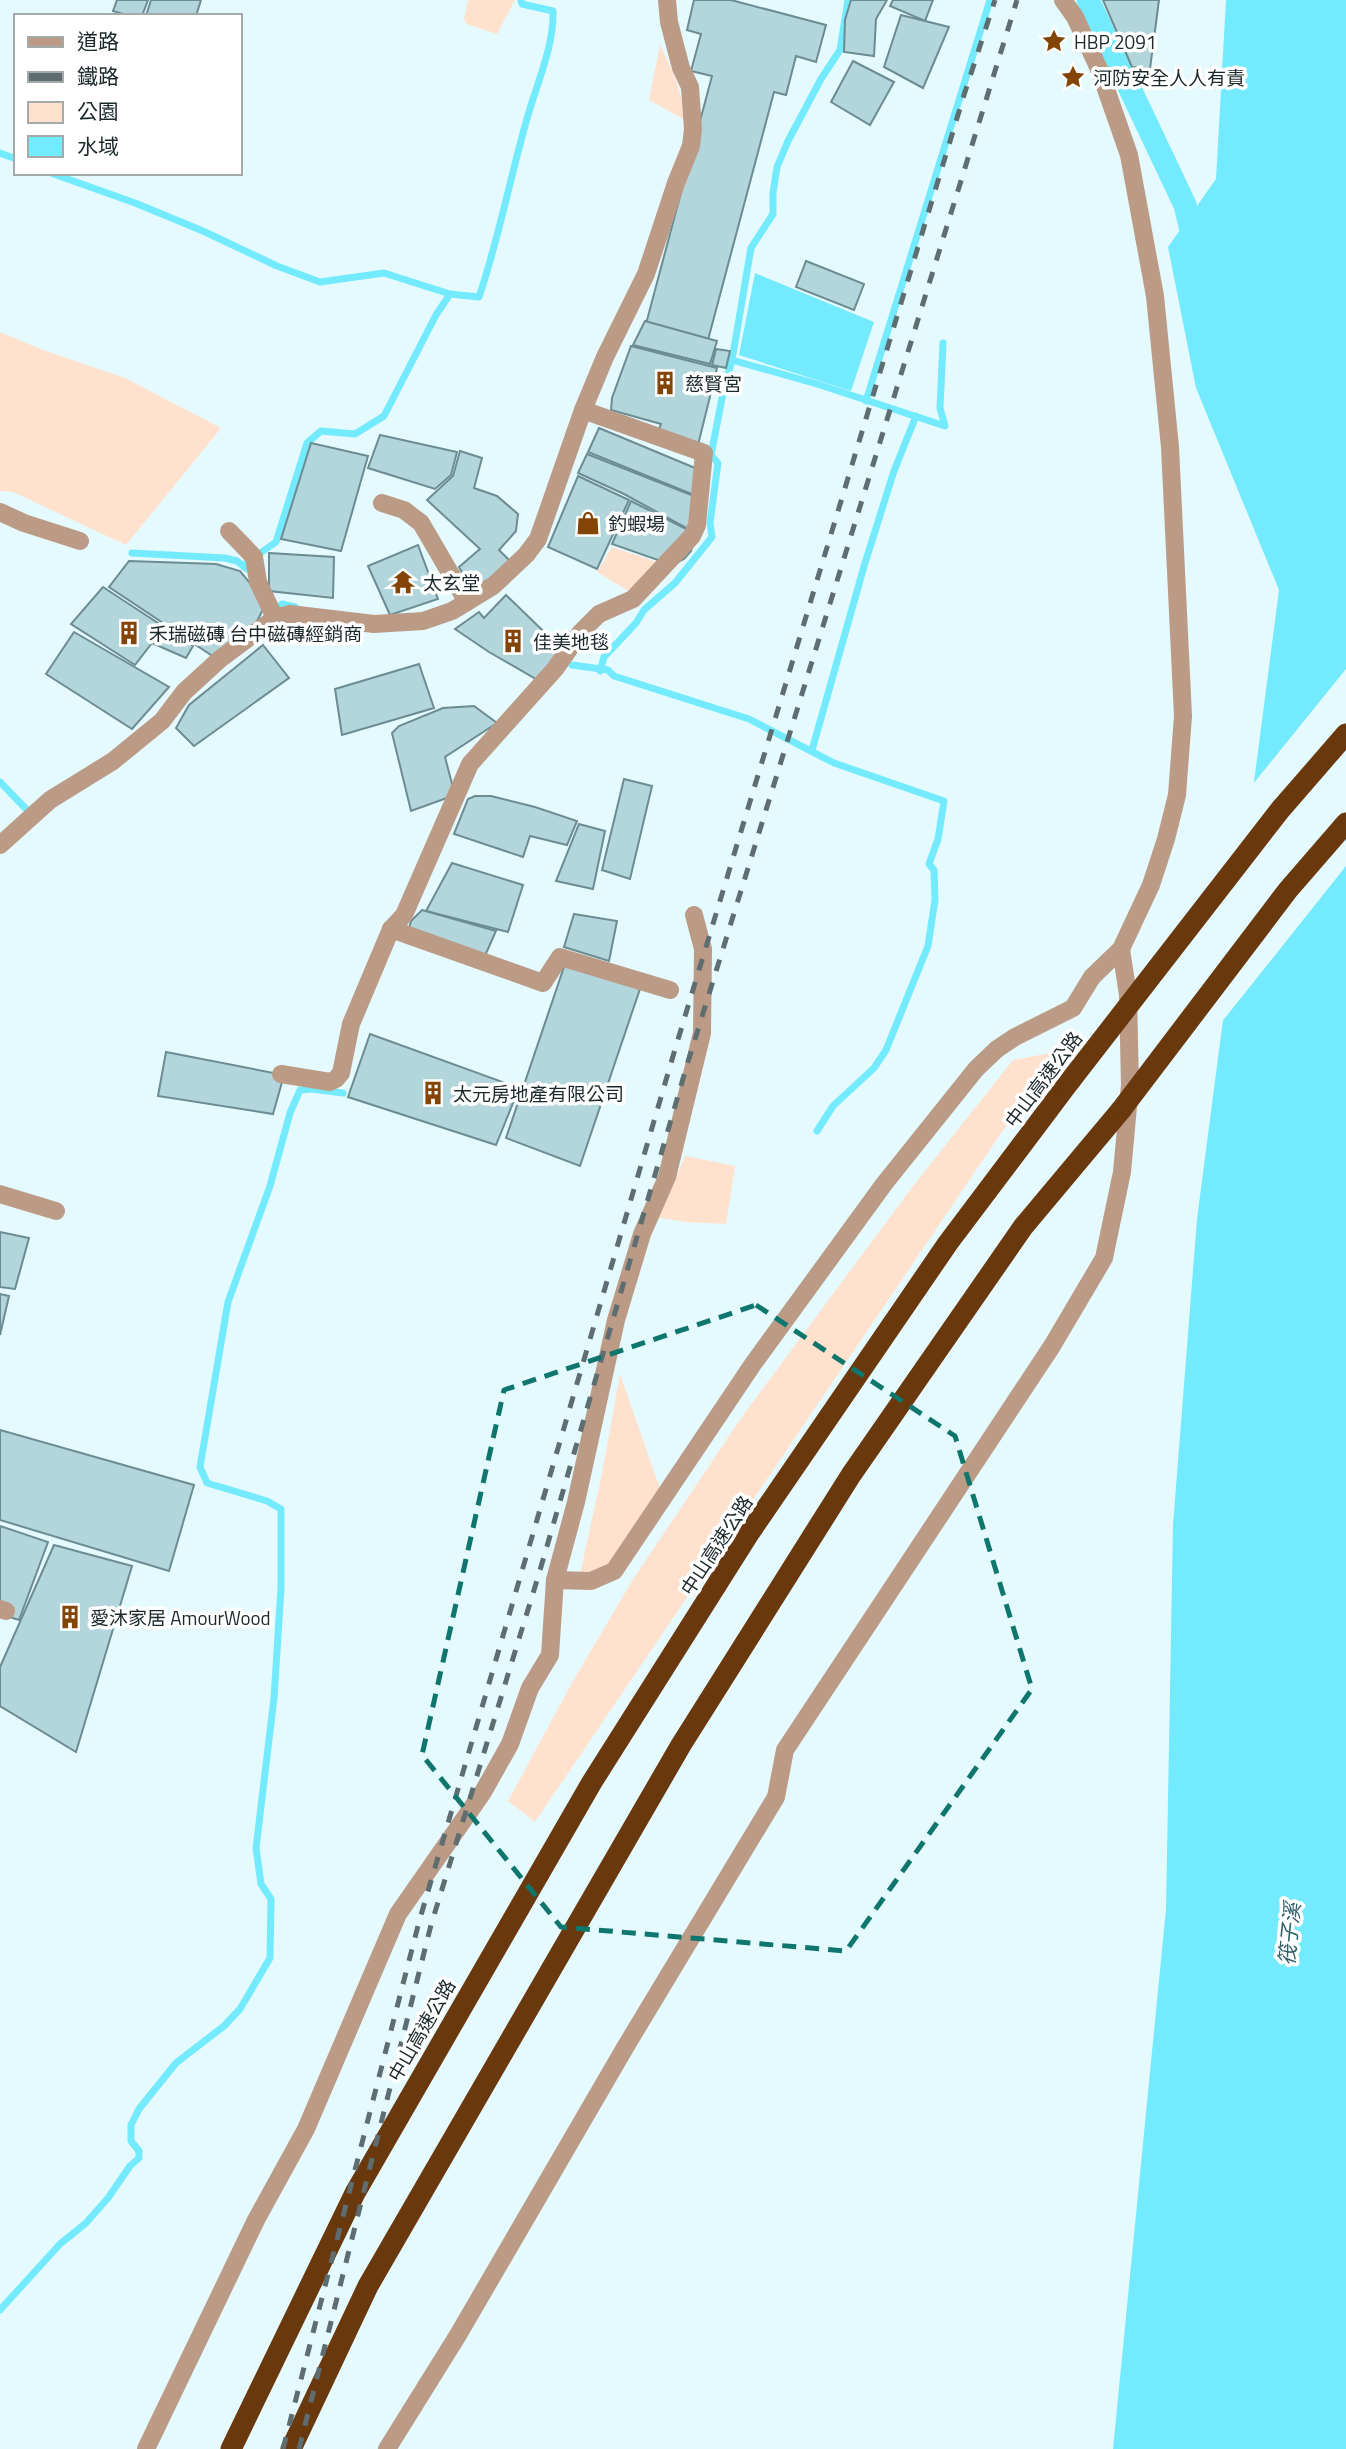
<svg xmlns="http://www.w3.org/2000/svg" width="1346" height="2449" font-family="'Titillium Web','Noto Sans TC',sans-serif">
	<rect width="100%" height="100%" fill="#e5fafe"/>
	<!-- green -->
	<g fill="#ffe1cd">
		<path d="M468 0H515L497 34 467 24 464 19Z"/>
		<path d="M660 45C672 70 683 93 685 120L649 100Z"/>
		<path d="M0 332 43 350 125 378 221 428 126 545 13 492 0 491Z"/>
		<path d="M612 547 672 567 640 598 597 572Z"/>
		<path d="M1056 1052 535 1822 508 1801 573 1681 632 1581 741 1418 913 1186 1013 1060Z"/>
		<path d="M685 1156 735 1166 726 1224 687 1222 659 1218Z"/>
		<path d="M620 1374 666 1506 621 1566 580 1574 602 1474Z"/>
	</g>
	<!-- water -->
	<g fill="#74eafe">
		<path d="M1226 0H1346V2449H1113L1166 1909 1173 1525 1197 1219 1279 590 1196 388 1168 247 1216 179Z"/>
		<path d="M755 273 874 322 851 391 739 355Z"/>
	</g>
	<!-- pier -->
	<path fill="#e5fafe" d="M1346 669V866L1217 1028 1249 789Z"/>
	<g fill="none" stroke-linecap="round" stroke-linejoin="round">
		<!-- stream -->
		<g stroke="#74eafe" stroke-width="7">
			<path d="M848 0 840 50 821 79 788 141 777 167 773 193V214L751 248 732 360 817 384 945 426 940 408 943 343"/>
			<path d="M0 153 16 159"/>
			<path d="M51 173 135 203 203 231 277 266 320 282 384 273 450 294"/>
			<path d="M866 401 990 0"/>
			<path d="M132 553 225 558 237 561 247 569"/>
			<path d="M244 567 250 557 259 554 276 542 307 443 321 431 355 434 384 416 436 315 450 294 479 297C498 241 509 183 525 126 534 89 554 50 553 11L522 4 521 0"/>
			<path d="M271 612 282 604 295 607"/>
			<path d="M572 665 608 670 614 676 749 719 834 763 944 801 938 839 929 864 934 870 935 900 928 946 886 1050 874 1068 833 1106 817 1131"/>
			<path d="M600 671 604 657 636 623 644 610 675 583 712 537 710 523 718 463 711 455 723 393 732 360"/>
			<path d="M812 750 865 563 894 471 916 416"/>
			<path d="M0 782 28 811"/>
			<path d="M0 2310 60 2244 86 2223 108 2198 130 2166 139 2158V2151L131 2141V2125L139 2109 176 2063 224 2026 240 2009 270 1958 271 1899 261 1884 256 1848 274 1698 281 1588V1509L267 1501 207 1483 200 1467 228 1302 270 1186 290 1113 300 1090 312 1089 343 1093"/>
		</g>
		<!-- canal -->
		<path stroke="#74eafe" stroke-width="23" d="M1088 0 1185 205 1195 247"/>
	</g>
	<!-- building -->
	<g fill="#b3d6dc" stroke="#6b8c92" stroke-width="2">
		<path d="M117 0H148L142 16H130L113 11Z"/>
		<path d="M151 0H201L196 16H146Z"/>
		<path d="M694 0H731L826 25 816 62 796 56 786 95 774 92 704 355 642 339 712 76 691 71 701 34 687 30Z"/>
		<path d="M851 0H887L876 19 874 56 844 52 845 20Z"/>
		<path d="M893 0H933L925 21 890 6Z"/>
		<path d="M1103 0H1159L1150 69 1132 67Z"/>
		<path d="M901 15 949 27 923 88 884 67Z"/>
		<path d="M853 61 894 82 870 125 831 102Z"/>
		<path d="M806 261 864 284 854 310 796 287Z"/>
		<path d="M645 321 717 341 710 364 633 345Z"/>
		<path d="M631 346 717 368 697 449 657 435 661 424 611 410 612 398Z"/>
		<path d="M716 349 730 351 726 368 712 365Z"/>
		<path d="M599 428 707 473 704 499 588 452Z"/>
		<path d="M380 435 457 452 451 475 435 489 368 468Z"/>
		<path d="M311 443 368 456 341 551 281 539Z"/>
		<path d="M460 451 482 458 474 488 497 496 518 514 516 531 499 550 513 564 471 590 459 567 480 549 427 500 453 476Z"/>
		<path d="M587 454 704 500 699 535 624 494 578 473Z"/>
		<path d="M578 476 629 500 597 569 548 547Z"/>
		<path d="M631 501 696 534 691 551 684 559 672 565 612 544Z"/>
		<path d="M418 545 438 599 390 615 368 566Z"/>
		<path d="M269 553 334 557 333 598 269 591Z"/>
		<path d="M129 561 216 564 240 571 255 589 263 609 255 626 214 657 109 587Z"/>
		<path d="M103 587 193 646 186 658 152 643 135 665 71 624Z"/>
		<path d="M506 595 566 653 541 682 489 652 455 629 479 612 484 618Z"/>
		<path d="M74 632 169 687 132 729 46 674Z"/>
		<path d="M263 645 289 678 194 746 176 728 189 705Z"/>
		<path d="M419 664 434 708 342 735 335 689Z"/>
		<path d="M474 706 497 723 445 757 455 795 411 811 392 733 399 726 443 708Z"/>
		<path d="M624 779 652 786 630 879 602 870Z"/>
		<path d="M475 796H491L535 807 577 821 567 845 530 836 523 857 454 834 468 799Z"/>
		<path d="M579 824 605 831 593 889 556 881Z"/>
		<path d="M452 863 523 885 508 932 426 911Z"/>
		<path d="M422 910 496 931 484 958 408 932 411 921Z"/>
		<path d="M574 914 617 921 609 961 564 947Z"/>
		<path d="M567 958 642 983 580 1166 506 1138Z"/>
		<path d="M370 1034 519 1088 496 1145 348 1097Z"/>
		<path d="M166 1052 284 1075 273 1114 158 1096Z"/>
		<path d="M0 1232 29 1238 15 1289 0 1287Z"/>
		<path d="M0 1294 9 1296 0 1335Z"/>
		<path d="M0 1430 194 1485 169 1571 0 1520Z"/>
		<path d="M0 1526 48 1542 19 1620 0 1614Z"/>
		<path d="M54 1545 132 1566 76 1752 0 1706V1667Z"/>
	</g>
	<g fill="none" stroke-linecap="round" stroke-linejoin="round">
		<!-- minor -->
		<g stroke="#bb9b85" stroke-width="18">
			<path d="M382 503 404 510 421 523 467 602"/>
			<path d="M0 512 24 523 80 541"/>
			<path d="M229 531 254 557 258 582 275 618"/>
			<path d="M0 845 50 800 113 761 162 721 184 692 220 659 275 618 290 614 374 624 423 621 452 611 493 586 526 555 538 539 583 410 605 357 646 274 676 183 691 146 693 129 690 87 681 68 669 22 667 0"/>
			<path d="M391 929 543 983 560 957 670 990"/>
			<path d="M281 1074 330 1082 336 1079 341 1073 351 1024 391 929 404 915 470 764 555 669 581 632 599 614 633 599 692 536 697 525 704 453 583 410"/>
			<path d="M0 1194 56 1211"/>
			<path d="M555 1580 591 1581 614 1571 753 1364 884 1184 976 1069 997 1049 1015 1037 1073 1008 1092 977 1121 949 1151 885 1166 839 1177 795 1183 716 1170 447 1155 296 1129 155 1099 69 1075 17 1063 0"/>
			<path d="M0 1609 6 1611"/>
			<path d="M146 2449 256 2220 306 2129 398 1914 483 1792 510 1744 530 1688 550 1655 555 1580 576 1502 616 1320 642 1234 667 1177 702 1033 703 949 694 915"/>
			<path d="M387 2449 458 2335 626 2046 776 1797 785 1750 1052 1346 1104 1258 1122 1172 1130 1085 1128 995 1121 949"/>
		</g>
		<!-- highway -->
		<g stroke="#6a380d" stroke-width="21">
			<path d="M231 2449 355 2193 592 1782 750 1532 948 1243 1070 1081"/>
			<path d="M291 2449 368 2286 681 1745 851 1475 1023 1227 1121 1110"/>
		</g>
		<!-- rail -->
		<g stroke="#5e6d70" stroke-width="5" stroke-dasharray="12 12" stroke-linecap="butt">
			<path d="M283 2449 419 1922 676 1046 964 95 995 0"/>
			<path d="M299 2449 431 1925 538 1577 687 1065 1017 0"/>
		</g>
		<!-- highway-bridge -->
		<g stroke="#6a380d" stroke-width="21">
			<path d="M1070 1081 1280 810 1346 734"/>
			<path d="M1121 1110 1288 890 1346 823"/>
		</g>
	</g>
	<!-- marked area -->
	<path fill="none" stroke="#0f766e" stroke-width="5" stroke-dasharray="14 9" stroke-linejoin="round" d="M756 1305 955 1436 1032 1689 846 1951 561 1927 422 1755 504 1390Z"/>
	<!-- icons -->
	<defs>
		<g id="sight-bare" transform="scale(1.89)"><path d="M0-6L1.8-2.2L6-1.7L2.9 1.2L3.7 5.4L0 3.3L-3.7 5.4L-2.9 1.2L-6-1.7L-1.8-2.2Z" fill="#834406" stroke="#fff" stroke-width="2.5" paint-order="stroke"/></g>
		<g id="building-bare" transform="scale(1.89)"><path d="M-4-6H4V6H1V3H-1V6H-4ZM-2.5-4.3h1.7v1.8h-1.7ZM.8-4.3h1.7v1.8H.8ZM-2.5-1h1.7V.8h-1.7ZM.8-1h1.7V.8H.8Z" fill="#834406" stroke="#fff" stroke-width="2.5" paint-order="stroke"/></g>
		<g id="shop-bare" transform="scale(1.89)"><path d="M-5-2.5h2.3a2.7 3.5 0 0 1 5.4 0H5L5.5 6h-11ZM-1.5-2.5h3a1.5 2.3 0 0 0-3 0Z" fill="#834406" stroke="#fff" stroke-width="2.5" paint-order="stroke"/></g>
		<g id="temple-bare" transform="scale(1.89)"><path d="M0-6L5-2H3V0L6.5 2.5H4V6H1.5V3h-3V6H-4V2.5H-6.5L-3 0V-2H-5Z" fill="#834406" stroke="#fff" stroke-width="2.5" paint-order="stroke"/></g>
	</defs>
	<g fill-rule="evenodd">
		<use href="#sight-bare" x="1054" y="41"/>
		<use href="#sight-bare" x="1073" y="77"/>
		<use href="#building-bare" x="665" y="383"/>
		<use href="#shop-bare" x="588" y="523"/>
		<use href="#temple-bare" x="403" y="582"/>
		<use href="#building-bare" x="129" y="633"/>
		<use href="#building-bare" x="513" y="641"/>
		<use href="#building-bare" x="433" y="1093"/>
		<use href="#building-bare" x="70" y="1617"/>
	</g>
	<g text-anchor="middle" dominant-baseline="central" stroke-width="7" stroke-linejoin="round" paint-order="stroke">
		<!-- poi labels -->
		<g font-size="19" fill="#1c292b" stroke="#fff" text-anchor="start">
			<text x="1074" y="41">HBP 2091</text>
			<text x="1093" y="77">河防安全人人有責</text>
			<text x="685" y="383">慈賢宮</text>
			<text x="608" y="523">釣蝦場</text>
			<text x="423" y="582">太玄堂</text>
			<text x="149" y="633">禾瑞磁磚 台中磁磚經銷商</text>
			<text x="533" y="641">佳美地毯</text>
			<text x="453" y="1093">太元房地產有限公司</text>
			<text x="90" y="1617">愛沐家居 AmourWood</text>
		</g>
		<!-- street labels -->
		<g font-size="19" fill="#1c292b" stroke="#fff">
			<text transform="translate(1043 1079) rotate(-53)">中山高速公路</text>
			<text transform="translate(716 1545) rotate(-57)">中山高速公路</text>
			<text transform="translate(421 2030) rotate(-60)">中山高速公路</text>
		</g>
		<!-- water labels -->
		<g font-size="21" font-style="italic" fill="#2d6069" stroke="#fff">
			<text transform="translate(1289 1934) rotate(-84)">筏子溪</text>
		</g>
	</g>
	<!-- legend -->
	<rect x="14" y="14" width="228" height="161" fill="#ffffff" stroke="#a4a9aa" stroke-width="2"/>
	<rect x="28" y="37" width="35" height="10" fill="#bb9b85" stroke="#a4a9aa" stroke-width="2"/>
	<text x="77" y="49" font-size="21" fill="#1c292b">道路</text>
	<rect x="28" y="72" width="35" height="10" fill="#5e6d70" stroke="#a4a9aa" stroke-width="2"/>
	<text x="77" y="84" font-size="21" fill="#1c292b">鐵路</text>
	<rect x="28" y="102" width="35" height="21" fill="#ffe1cd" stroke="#a4a9aa" stroke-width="2"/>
	<text x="77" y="119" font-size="21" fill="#1c292b">公園</text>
	<rect x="28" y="136" width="35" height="21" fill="#74eafe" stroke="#a4a9aa" stroke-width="2"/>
	<text x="77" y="154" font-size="21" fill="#1c292b">水域</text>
</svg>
